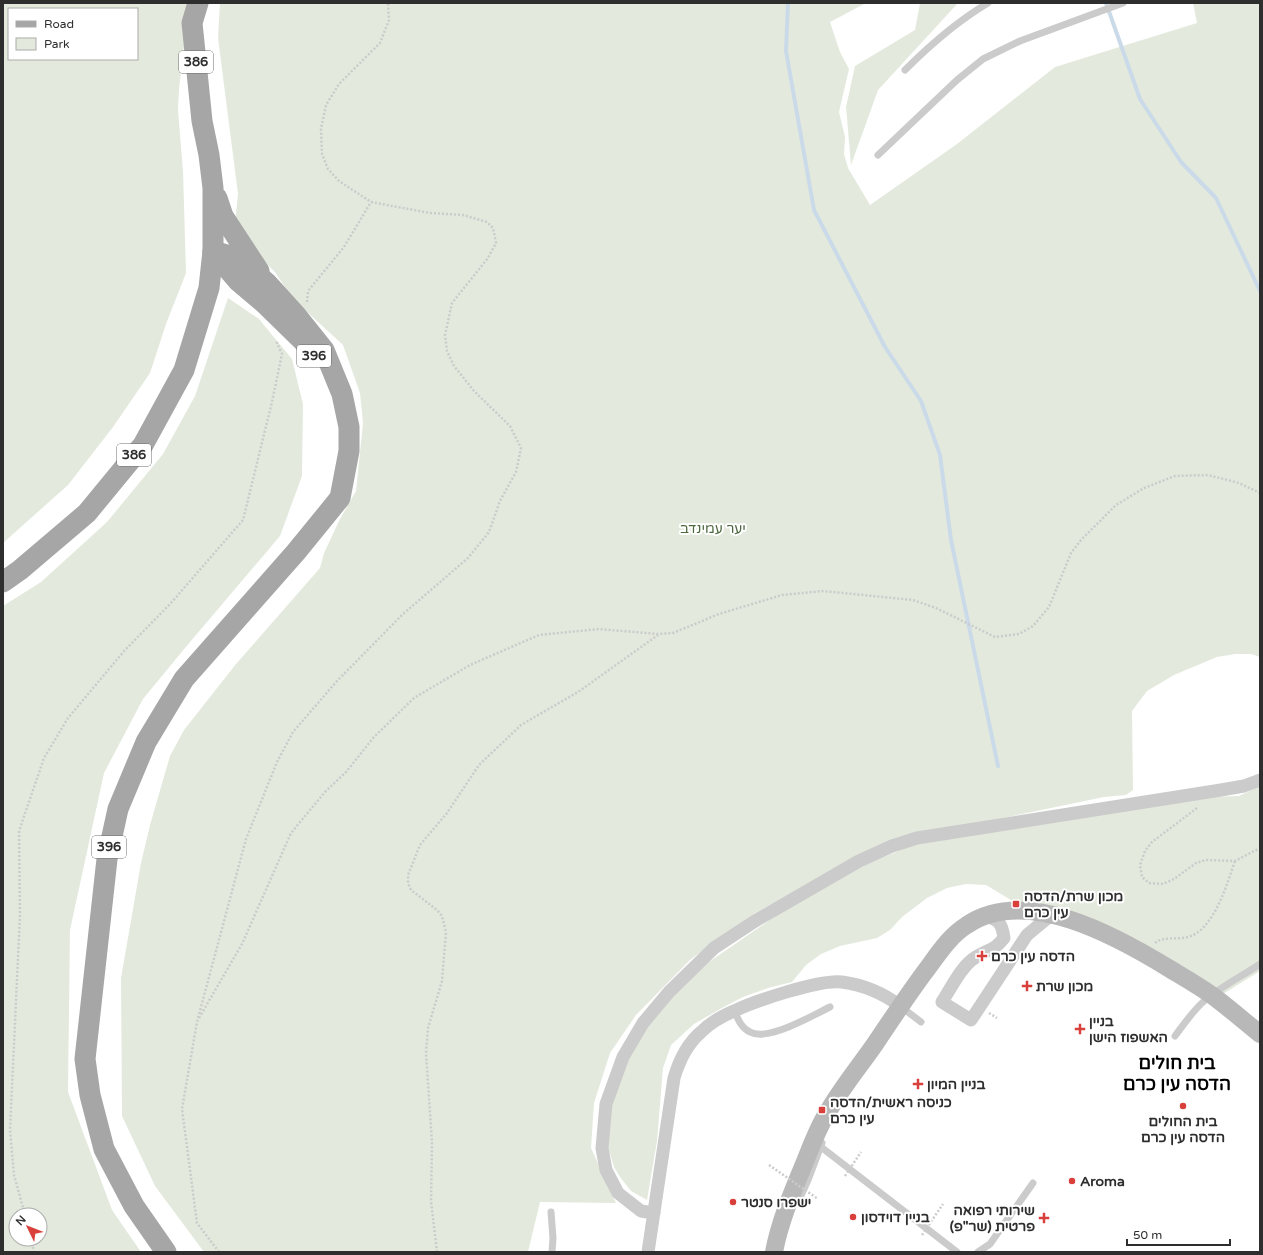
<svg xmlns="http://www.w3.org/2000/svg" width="1263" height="1255" font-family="'Varela Round','Noto Sans Hebrew',sans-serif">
	<rect width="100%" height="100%" fill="#fff"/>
	<!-- green -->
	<g fill="#e3eadd" fill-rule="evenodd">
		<path d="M3 3H189L179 89 178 110 183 171 186 273 166 324 150 373 113 427 68 485 3 543ZM9 9H137V59H9Z"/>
		<path d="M220 3H866L830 22 840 52 849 69 839 112 845 137 844 154 848 168 870 205 957 144 1055 67 1197 23 1193 3H1260V657L1251 654H1235L1217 657 1174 675 1147 691 1132 711 1133 790 1126 795 1104 797 979 823 861 856 755 913 719 938 690 960 636 1015 610 1053 594 1103 591 1148 616 1203 540 1202 528 1252H204L155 1186 122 1116 121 978 141 863 150 825 170 756 184 730 236 664 320 568 324 553 340 519 356 491 363 423 360 393 343 345 292 298 275 272 234 232 238 194 218 38Z"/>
		<path d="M920 3H958L878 90 851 165 846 107 855 66 915 30Z"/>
		<path d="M228 298 259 319 292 359 303 404 302 476 280 536 185 648 143 699 104 773 70 930 68 1092 112 1210 141 1252H3V606L41 582 107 522 163 454 195 396ZM16 1215H40V1239H16Z"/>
		<path d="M1260 786V971L1223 994 1021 906 986 885 966 884 947 888 927 898 902 917 890 930 877 938 840 946 821 954 806 965 792 982 768 988 743 997 722 1008 694 1024 671 1045 663 1068 657 1141 647 1200 631 1191 620 1177 614 1167 608 1147 611 1103 620 1075 649 1021 671 997 709 962 799 900 860 866 894 853 920 840 1205 797 1239 796Z"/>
	</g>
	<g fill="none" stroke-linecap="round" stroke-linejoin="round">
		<!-- stream -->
		<g stroke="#cadae9" stroke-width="4">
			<path d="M788 3 786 51 814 210 885 347 921 401 940 455 951 540 998 766"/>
			<path d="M1106 3 1140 99 1181 162 1216 198 1260 291"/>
		</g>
		<!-- path -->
		<g stroke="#cbcbcb" stroke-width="2.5" stroke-dasharray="2 2" stroke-linecap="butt">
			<path d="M307 302 308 291 344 247 371 202"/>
			<path d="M1197 808 1152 842 1145 851 1140 865 1142 877 1149 883 1163 884 1174 879 1196 863 1206 860 1235 861 1260 848"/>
			<path d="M1155 943C1163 936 1177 940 1188 937 1214 930 1227 884 1235 861"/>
			<path d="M989 1013 997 1018"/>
			<path d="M199 1018 242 944 291 833 325 792 346 772 374 737 414 698 470 665 539 635 599 629 658 634 673 633 719 614 782 595 823 591 913 600 936 608 995 637 1019 634 1033 626 1049 607 1071 553 1081 540 1116 505 1144 488 1175 476 1208 475 1239 483 1260 493"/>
			<path d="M25 1215 14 1175 10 1130 20 915 19 831 44 758 68 718 125 650 171 603 243 520 272 402 282 354 277 343V340"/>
			<path d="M31 1239 34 1252"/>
			<path d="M219 1252 197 1223 182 1109 197 1022 246 839 277 762 293 732 337 681 403 614 468 558 489 532 500 501 516 472 521 448 510 426 474 391 454 366 447 351 445 335 452 303 488 258 496 243 493 228 487 222 463 215 430 213 371 202 339 181 328 169 322 154 321 129 326 105 339 84 380 43 389 20 388 3"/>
			<path d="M437 1252 431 1201 432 1143 426 1053 428 1028 442 981 446 932 442 916 437 910 411 890 408 883V875L420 845 447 813 479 765 521 725 578 692 658 635"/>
		</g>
		<!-- lane -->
		<g stroke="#cbcbcb" stroke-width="7">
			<path d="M905 70C931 44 956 22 988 3"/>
			<path d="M878 155 957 80 983 59 1020 41 1123 3"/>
			<path d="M900 1006 921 1022"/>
			<path d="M734 1010C738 1019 741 1028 750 1032 768 1042 813 1015 830 1007"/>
			<path d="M1175 1036C1184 1024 1192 1012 1203 1002 1220 987 1241 977 1260 964"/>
			<path d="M821 1147 957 1252"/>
			<path d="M797 1204 808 1180 822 1143"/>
			<path d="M551 1212 553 1238 552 1252"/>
			<path d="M978 1252 990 1244 1033 1183"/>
		</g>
		<!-- street -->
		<g stroke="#cbcbcb" stroke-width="13">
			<path d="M983 916C998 919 1002 922 1004 938 994 951 988 949 976 957 962 965 951 988 942 1002L971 1020 1027 935 1051 915"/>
			<path d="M654 1213 641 1211 618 1193 606 1170 602 1148 606 1104 623 1057 643 1023 669 992 714 948 755 921 859 861 892 846 917 838 1221 790 1244 786 1260 780"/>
			<path d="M648 1252 674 1078C679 1061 687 1044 701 1032 710 1023 722 1016 734 1011 755 1001 820 979 842 982 864 985 883 993 900 1006"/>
		</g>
		<!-- secondary -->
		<path stroke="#b8b8b8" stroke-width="18" d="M774 1252C780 1221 792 1193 804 1164 811 1147 817 1130 826 1115 840 1090 859 1067 875 1044 891 1020 907 996 924 973 937 956 948 937 967 925 1026 885 1118 937 1170 969 1185 978 1199 986 1213 996 1229 1008 1244 1021 1260 1034"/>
		<!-- primary -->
		<g stroke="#a6a6a6" stroke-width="21">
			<path d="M217 198 223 216 259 271"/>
			<path d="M213 252 238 281 264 303 306 344"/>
			<path d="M3 582 20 570 87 513 143 445 184 370 209 288 213 251V188L209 155 202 121 192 23 198 3"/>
			<path d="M166 1252 134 1206 104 1149 90 1095 85 1059 107 859 118 809 146 742 184 679 296 552 340 498 349 451V427L342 394 324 350 296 315 267 283 248 267 231 256 213 251"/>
		</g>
		<!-- path-bridge -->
		<g stroke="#cbcbcb" stroke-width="2.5" stroke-dasharray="2 2" stroke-linecap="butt">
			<path d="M769 1165 818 1199"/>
			<path d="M845 1176 861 1152"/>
			<path d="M922 1235 943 1204"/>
		</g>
	</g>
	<!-- markers -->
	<g fill="#d9403c" stroke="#fff" stroke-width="1.5">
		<rect x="1012" y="900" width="8" height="8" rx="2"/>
		<path d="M980 950h4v4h4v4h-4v4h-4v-4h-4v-4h4z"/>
		<path d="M1025 980h4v4h4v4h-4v4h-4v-4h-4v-4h4z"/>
		<path d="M1078 1023h4v4h4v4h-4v4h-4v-4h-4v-4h4z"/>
		<path d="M916 1078h4v4h4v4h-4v4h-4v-4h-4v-4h4z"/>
		<circle cx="1183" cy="1106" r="4"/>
		<rect x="818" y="1106" width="8" height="8" rx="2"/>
		<circle cx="1072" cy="1181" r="4"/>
		<circle cx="733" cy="1202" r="4"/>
		<circle cx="853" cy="1217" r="4"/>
		<path d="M1042 1212h4v4h4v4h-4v4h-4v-4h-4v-4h4z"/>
	</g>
	<g text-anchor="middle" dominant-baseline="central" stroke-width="4" stroke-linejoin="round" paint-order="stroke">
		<!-- shield labels -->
		<g fill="#fff" stroke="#6d6d6d" stroke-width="1">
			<rect x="179" y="51" width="34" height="22" rx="3"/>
			<rect x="297" y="345" width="34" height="22" rx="3"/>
			<rect x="117" y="444" width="34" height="22" rx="3"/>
			<rect x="92" y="836" width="34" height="22" rx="3"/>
		</g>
		<g font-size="13" font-weight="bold" fill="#2e2e2e">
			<text x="196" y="62">386</text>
			<text x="314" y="356">396</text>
			<text x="134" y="455">386</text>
			<text x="109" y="847">396</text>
		</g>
		<!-- park labels -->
		<g font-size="14" fill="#4d673e" stroke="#fff">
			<text x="713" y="528">יער עמינדב</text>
		</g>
		<!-- poi labels -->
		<g font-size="14" font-weight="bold" fill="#2e2e2e" stroke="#fff" text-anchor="start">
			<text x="1024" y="896">מכון שרת/הדסה<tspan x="1024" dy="16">עין כרם</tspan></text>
			<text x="991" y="956">הדסה עין כרם</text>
			<text x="1036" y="986">מכון שרת</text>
			<text x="1089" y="1021">בניין<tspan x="1089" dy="16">האשפוז הישן</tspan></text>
			<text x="927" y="1084">בניין המיון</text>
			<text x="830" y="1102">כניסה ראשית/הדסה<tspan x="830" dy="16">עין כרם</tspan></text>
			<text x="1183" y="1121" text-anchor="middle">בית החולים<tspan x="1183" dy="16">הדסה עין כרם</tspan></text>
			<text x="1080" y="1181">Aroma</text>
			<text x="741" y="1202">ישפרו סנטר</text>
			<text x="1035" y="1210" text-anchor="end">שירותי רפואה<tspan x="1035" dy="16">פרטית (שר"פ)</tspan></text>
			<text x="861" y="1217">בניין דוידסון</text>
		</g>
		<!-- district labels -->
		<g font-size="18" font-weight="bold" fill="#000" stroke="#fff">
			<text x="1177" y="1063">בית חולים<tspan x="1177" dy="21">הדסה עין כרם</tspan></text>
		</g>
	</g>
	<!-- border -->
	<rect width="1263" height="1255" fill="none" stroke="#2e2e2e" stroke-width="8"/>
	<!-- legend -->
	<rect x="8" y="8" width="130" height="52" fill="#ffffff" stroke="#ababab"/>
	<rect x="16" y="21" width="20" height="6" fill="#a6a6a6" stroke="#ababab"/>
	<text x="44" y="28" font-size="12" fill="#2e2e2e">Road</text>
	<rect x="16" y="38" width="20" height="12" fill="#e3eadd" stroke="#ababab"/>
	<text x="44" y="48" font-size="12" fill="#2e2e2e">Park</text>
	<!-- north arrow -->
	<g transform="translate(28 1227) rotate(313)"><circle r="19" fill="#ffffff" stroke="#ababab"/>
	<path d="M0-3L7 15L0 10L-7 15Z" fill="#d9403c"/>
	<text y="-6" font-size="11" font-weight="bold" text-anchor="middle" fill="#2e2e2e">N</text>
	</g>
	<!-- scale -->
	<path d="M1127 1239v6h103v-6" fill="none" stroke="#2e2e2e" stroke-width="2"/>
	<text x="1133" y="1239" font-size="12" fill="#2e2e2e" stroke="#ffffff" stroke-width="3" paint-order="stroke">50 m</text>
</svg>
